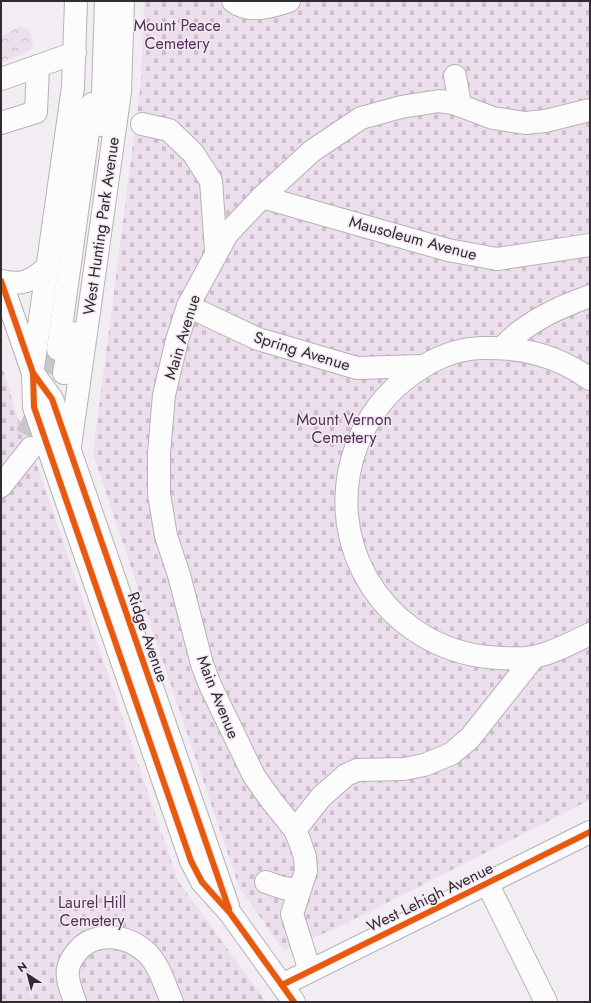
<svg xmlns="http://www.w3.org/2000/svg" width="591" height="1003" font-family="Jost,sans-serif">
	<defs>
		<pattern id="cemetery-stones" width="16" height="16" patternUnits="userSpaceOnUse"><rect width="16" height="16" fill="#eddeee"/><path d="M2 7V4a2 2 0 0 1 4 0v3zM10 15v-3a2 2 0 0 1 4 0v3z" fill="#ccbfcc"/></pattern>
		<pattern id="park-crowns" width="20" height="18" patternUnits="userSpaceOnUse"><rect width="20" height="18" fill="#eddeee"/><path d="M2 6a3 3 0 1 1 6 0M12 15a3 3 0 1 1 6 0" fill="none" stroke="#ccbfcc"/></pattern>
	</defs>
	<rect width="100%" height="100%" fill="#f2edf2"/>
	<!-- cemetery -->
	<g fill="url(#cemetery-stones)">
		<path d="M144 1H590V800L347 923 284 951 239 887 93 454 141 82Z"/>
		<path d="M1 363 16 413 34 456 178 881 266 1002H1Z"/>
	</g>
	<!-- park -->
	<path fill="url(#park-crowns)" d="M19 27 28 29C31 36 36 43 30 50L1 63V36Z"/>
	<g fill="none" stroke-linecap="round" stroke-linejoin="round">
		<!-- major-tunnel -->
		<path stroke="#cbc6cb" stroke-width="22" stroke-dasharray="22 11" stroke-linecap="butt" d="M26 435 42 405 57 355"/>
		<!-- minor casing -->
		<g stroke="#b6b2b6" stroke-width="24">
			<g id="minor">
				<path d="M233 1C249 14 272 7 289 1"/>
				<path d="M455 76 460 105"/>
				<path d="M1 79 75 53"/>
				<path d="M1 123 36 112 38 66"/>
				<path d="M142 124 169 130 193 153 211 181 216 251"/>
				<path d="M262 197 448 250 497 259 590 245"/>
				<path d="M188 306 258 339 357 368 422 366"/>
				<path d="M502 348C526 322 557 308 590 296"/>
				<path d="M590 379C556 355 522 347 481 348 451 349 427 362 404 380 383 397 368 418 358 442 320 537 379 639 479 656 496 658 515 660 533 657 552 654 573 642 590 634"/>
				<path d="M295 830 321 797 346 775 357 770 404 769 424 765 451 754 470 738 534 657"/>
				<path d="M266 882 283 888 299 890"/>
				<path d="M487 883 546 1002"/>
				<path d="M310 971 292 914 306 871 305 857 300 842 295 830 271 800 254 776 210 685 202 664 179 575 166 536 159 494V453L164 395 177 340 188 306 227 234 262 197 312 151 361 118 401 107 439 101 453 103 493 118 525 123 545 121 590 110"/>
				<path d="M75 1002C72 992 66 980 68 969 69 963 72 958 76 953 93 930 127 934 147 953 160 966 165 986 172 1002"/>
			</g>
		</g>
		<!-- major casing -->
		<g stroke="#b6b2b6" stroke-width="24">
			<g id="major">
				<path d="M102 125 106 1"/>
				<path d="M1 281 33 373 34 407 191 861 202 882 230 913 294 1002"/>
				<path d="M1 281C21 286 33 281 47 267"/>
				<path d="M58 349 92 104"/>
				<path d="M33 368 73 87 76 1"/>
				<path d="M33 373 52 399 228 906"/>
				<path d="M64 373 72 333"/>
				<path d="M70 446 120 92 123 1"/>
				<path d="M1 486 31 448"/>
				<path d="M282 985 590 832"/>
			</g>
		</g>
		<!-- minor -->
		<use href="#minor" stroke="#fdfcfd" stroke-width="22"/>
		<!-- major -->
		<use href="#major" stroke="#fdfcfd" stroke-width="22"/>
		<!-- cycleway casing -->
		<g stroke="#f4eaf5" stroke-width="8">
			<g id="cycleway">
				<path d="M1 281 33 373 34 407 191 861 202 882 230 913 294 1002"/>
				<path d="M33 373 52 399 229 909"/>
				<path d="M282 985 590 832"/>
			</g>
		</g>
		<!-- cycleway -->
		<use href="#cycleway" stroke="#e8590c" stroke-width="6"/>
	</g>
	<g text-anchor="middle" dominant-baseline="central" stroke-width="3" stroke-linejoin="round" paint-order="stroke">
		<!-- park labels -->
		<g font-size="16" fill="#563159" stroke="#f4eaf5">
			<text x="177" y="25">Mount Peace<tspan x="177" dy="18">Cemetery</tspan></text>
			<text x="344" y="419">Mount Vernon<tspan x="344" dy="18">Cemetery</tspan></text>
			<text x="92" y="902">Laurel Hill<tspan x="92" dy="18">Cemetery</tspan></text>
		</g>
		<!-- street labels -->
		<g font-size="16" fill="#302c30" stroke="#f4eaf5">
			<text transform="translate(101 226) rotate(-82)">West Hunting Park Avenue</text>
			<text transform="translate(413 238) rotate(15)">Mausoleum Avenue</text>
			<text transform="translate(182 337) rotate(-73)">Main Avenue</text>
			<text transform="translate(302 351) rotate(17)">Spring Avenue</text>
			<text transform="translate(148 637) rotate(71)">Ridge Avenue</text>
			<text transform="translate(218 697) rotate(68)">Main Avenue</text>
			<text transform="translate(430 897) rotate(-26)">West Lehigh Avenue</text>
		</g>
	</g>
	<!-- border -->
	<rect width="591" height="1003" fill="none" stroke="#302c30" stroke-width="4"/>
	<!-- north arrow -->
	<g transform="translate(28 975) rotate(324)" stroke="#f4eaf5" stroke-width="3" paint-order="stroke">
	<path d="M0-3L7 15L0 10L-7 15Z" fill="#302c30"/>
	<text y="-6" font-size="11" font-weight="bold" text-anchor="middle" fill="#302c30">N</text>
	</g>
</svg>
